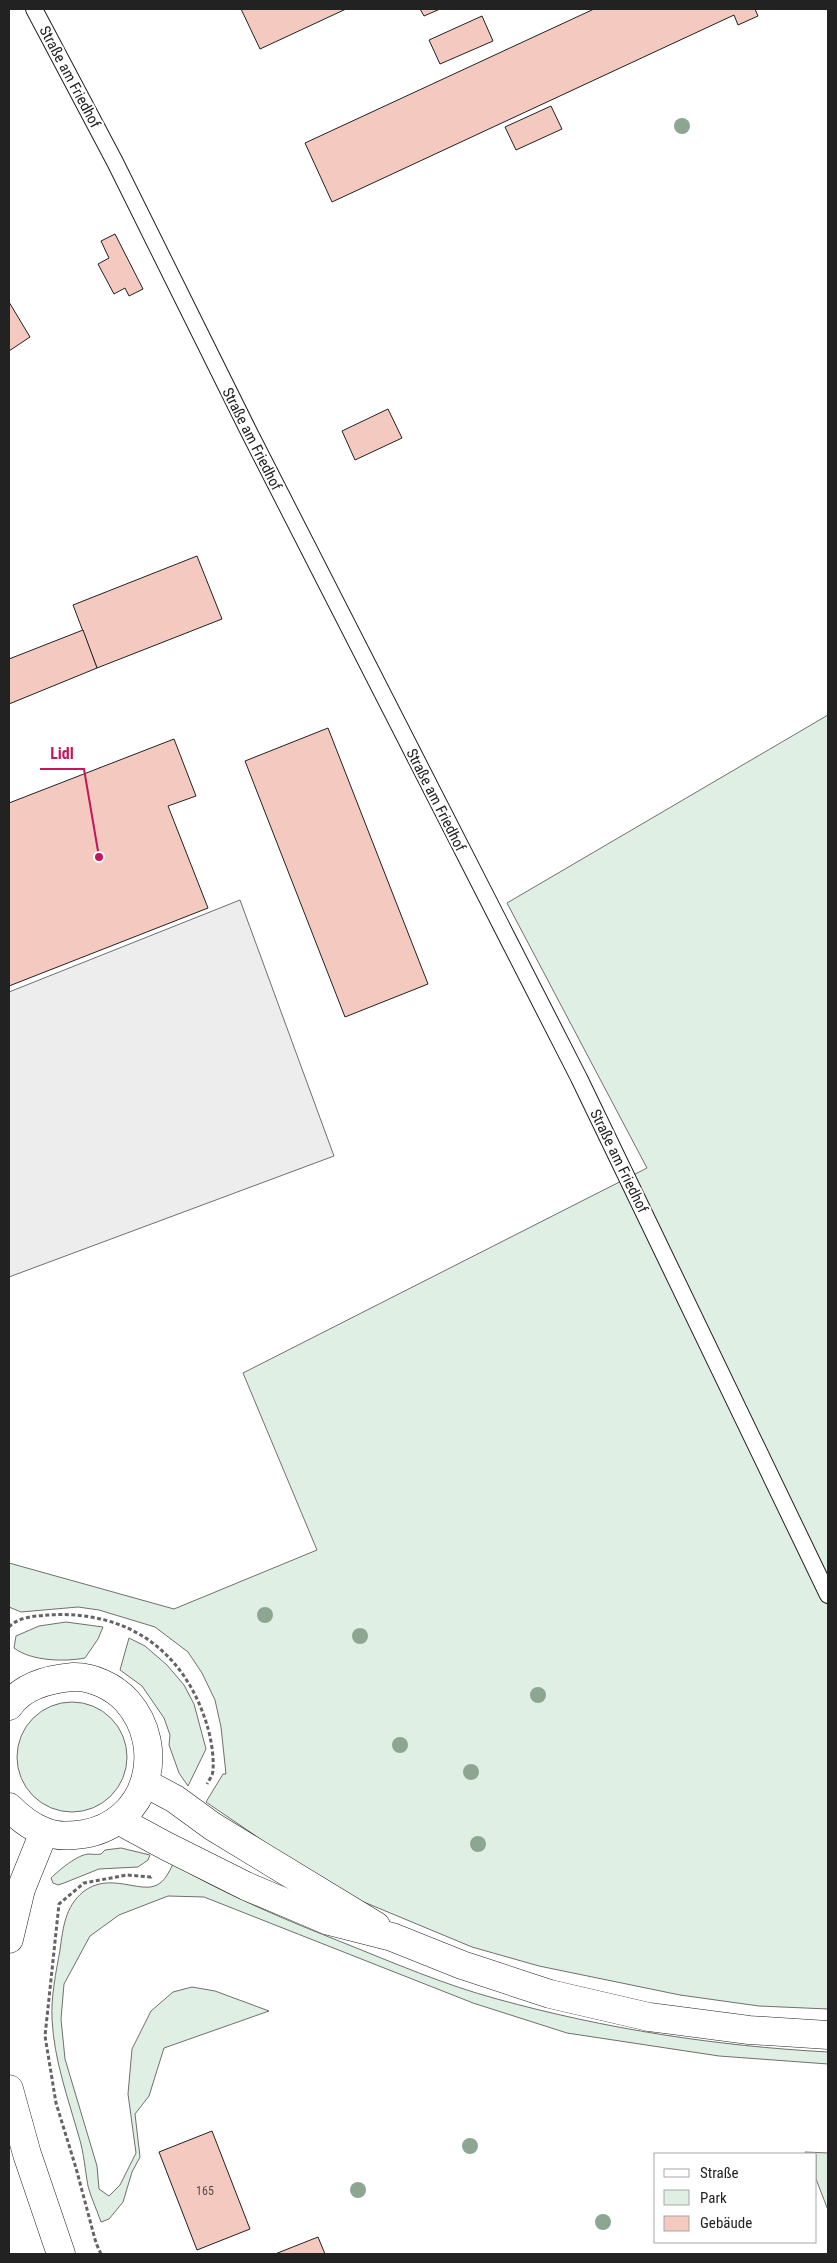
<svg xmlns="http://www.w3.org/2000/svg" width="837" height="2263" font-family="'Roboto Condensed',sans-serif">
	<rect width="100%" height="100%" fill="#fff"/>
	<!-- green -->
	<g fill="#e0efe3" stroke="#6f6f6f">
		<path d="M828 715V2009L759 2006 680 1995 539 1966 472 1947 359 1900 300 1866 206 1802 223 1774H226L221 1727 215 1700 202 1673 188 1652 155 1627 99 1610 78 1607 21 1612 9 1607V1563L174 1609 317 1550 243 1373 647 1168 507 903Z"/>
		<path d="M66 1622 103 1627 98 1639 85 1658C64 1662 31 1661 14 1648L16 1636 39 1626Z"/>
		<path d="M129 1638 145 1646 167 1665 184 1685 194 1704 206 1749 188 1786 179 1773 169 1745 170 1735 164 1718 142 1686 120 1670Z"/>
		<circle cx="72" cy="1757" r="55"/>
		<path d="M121 1848 150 1855 148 1860 138 1867 99 1869 64 1883 58 1885 53 1883 51 1878C58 1871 78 1854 89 1854 93 1854 96 1855 101 1854L105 1850Z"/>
		<path d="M173 1864C228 1896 286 1920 344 1943 394 1963 445 1985 497 1999 606 2029 716 2046 828 2052V2064L719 2056 567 2033 473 2003 204 1897 168 1896 119 1915 90 1936 64 1984 61 2019 65 2059 97 2166 99 2189 109 2196 120 2185 136 2153 128 2094 132 2049 151 2011 173 1992 192 1987 215 1991 269 2011 164 2048 149 2096 135 2114 140 2157 132 2172 123 2202 109 2219 101 2222C97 2210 91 2198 88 2186 85 2170 84 2153 79 2137 68 2098 54 2060 52 2019 51 1996 56 1972 60 1950 63 1928 65 1907 83 1892 109 1871 140 1894 157 1885 165 1881 169 1872 173 1864Z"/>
		<path d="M805 2152 828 2153V2210L816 2179V2154H806Z"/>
	</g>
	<!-- parking -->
	<path fill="#ededed" stroke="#6f6f6f" d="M240 900 334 1156 9 1277V992Z"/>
	<!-- building -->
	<g fill="#f3c9c0" stroke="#222">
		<path d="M241 9H346L260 49Z"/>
		<path d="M420 9H440L424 16Z"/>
		<path d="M594 9H755L758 16 738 25 734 15 332 202 305 143Z"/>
		<path d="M482 16 493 41 440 64 429 40Z"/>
		<path d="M551 106 562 129 516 150 505 127Z"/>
		<path d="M115 234 143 289 129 296 125 288 114 294 98 264 109 258 101 241Z"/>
		<path d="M9 302 30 337 9 351Z"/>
		<path d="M388 409 402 438 355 460 342 431Z"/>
		<path d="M197 556 222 619 97 668 73 605Z"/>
		<path d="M83 630 97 668 9 704V659Z"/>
		<path d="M328 728 428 984 345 1017 245 761Z"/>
		<path d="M174 739 196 796 168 806 208 908 9 986V803Z"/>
		<path d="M212 2131 250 2229 197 2250 159 2152Z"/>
		<path d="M318 2237 325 2254H275Z"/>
	</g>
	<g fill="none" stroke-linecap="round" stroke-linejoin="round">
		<!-- lane casing -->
		<g stroke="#222" stroke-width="18">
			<path id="lane" d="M34 9 115 162 248 430 579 1078 828 1595"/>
		</g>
		<!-- secondary casing -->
		<g stroke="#222" stroke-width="29">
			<g id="secondary">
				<path d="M9 1939 21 1889 44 1832"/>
				<path d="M9 2089 27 2154 61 2254"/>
			</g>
		</g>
		<!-- primary casing -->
		<g stroke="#222" stroke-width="29">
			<g id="primary">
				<path d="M9 1706C23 1685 49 1679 73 1677 92 1676 114 1687 127 1701 168 1748 148 1823 84 1834 71 1836 55 1837 43 1831 29 1826 19 1817 9 1807"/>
				<path d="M145 1783 175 1799 212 1826 376 1926"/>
				<path d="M118 1820 166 1846 246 1886 329 1921 392 1937 462 1965 550 1994 649 2017 749 2030 828 2035"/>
			</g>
		</g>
		<!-- path -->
		<g stroke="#646464" stroke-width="3" stroke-dasharray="4 2.5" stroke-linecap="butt">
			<path d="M9 1627C18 1617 35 1616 48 1615 127 1610 184 1650 207 1725 211 1738 214 1756 213 1770 213 1775 209 1780 207 1784"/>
			<path d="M101 2254 96 2243 76 2168 56 2103 45 2036 59 1904 84 1883 127 1875 151 1877 152 1875"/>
		</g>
		<!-- lane -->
		<use href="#lane" stroke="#fff" stroke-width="16"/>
		<!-- secondary -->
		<use href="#secondary" stroke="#fff" stroke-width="28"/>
		<!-- primary -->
		<use href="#primary" stroke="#fff" stroke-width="28"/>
	</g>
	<!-- trees -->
	<g fill="#8da692">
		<circle cx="682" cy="126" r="8"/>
		<circle cx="265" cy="1615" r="8"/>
		<circle cx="360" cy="1636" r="8"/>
		<circle cx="538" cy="1695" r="8"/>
		<circle cx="400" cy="1745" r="8"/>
		<circle cx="471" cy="1772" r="8"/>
		<circle cx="478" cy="1844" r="8"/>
		<circle cx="470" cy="2146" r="8"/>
		<circle cx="358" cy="2190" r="8"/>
		<circle cx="603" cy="2222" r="8"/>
	</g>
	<g text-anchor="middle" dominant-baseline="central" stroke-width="4" stroke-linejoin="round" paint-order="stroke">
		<!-- number labels -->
		<g font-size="12" fill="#564c4a">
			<text x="205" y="2191">165</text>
		</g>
		<!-- street labels -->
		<g font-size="15" fill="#222" stroke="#fff">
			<text transform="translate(70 77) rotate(62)">Straße am Friedhof</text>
			<text transform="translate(252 439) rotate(63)">Straße am Friedhof</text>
			<text transform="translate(436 800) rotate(63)">Straße am Friedhof</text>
			<text transform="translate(619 1161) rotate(64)">Straße am Friedhof</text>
		</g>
	</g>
	<!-- callouts -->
	<path fill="none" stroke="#c2185b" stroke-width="2" d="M99 857L84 769H40"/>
	<circle fill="#c2185b" stroke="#fff" stroke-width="2" cx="99" cy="857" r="5"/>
	<g font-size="16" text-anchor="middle" font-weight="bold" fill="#c2185b" stroke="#fff" stroke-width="4" stroke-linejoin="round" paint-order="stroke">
		<text x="62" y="759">Lidl</text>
	</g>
	<!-- border -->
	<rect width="837" height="2263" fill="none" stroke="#222222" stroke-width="20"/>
	<!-- legend -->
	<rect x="654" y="2153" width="162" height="90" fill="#ffffff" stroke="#a7a7a7"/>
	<rect x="664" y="2169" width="25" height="8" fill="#ffffff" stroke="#a7a7a7"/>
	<text x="700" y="2178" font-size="15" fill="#222222">Straße</text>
	<rect x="664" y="2190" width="25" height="15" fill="#e0efe3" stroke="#a7a7a7"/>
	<text x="700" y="2203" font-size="15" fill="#222222">Park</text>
	<rect x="664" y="2216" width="25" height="15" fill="#f3c9c0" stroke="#a7a7a7"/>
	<text x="700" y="2228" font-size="15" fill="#222222">Gebäude</text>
</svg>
